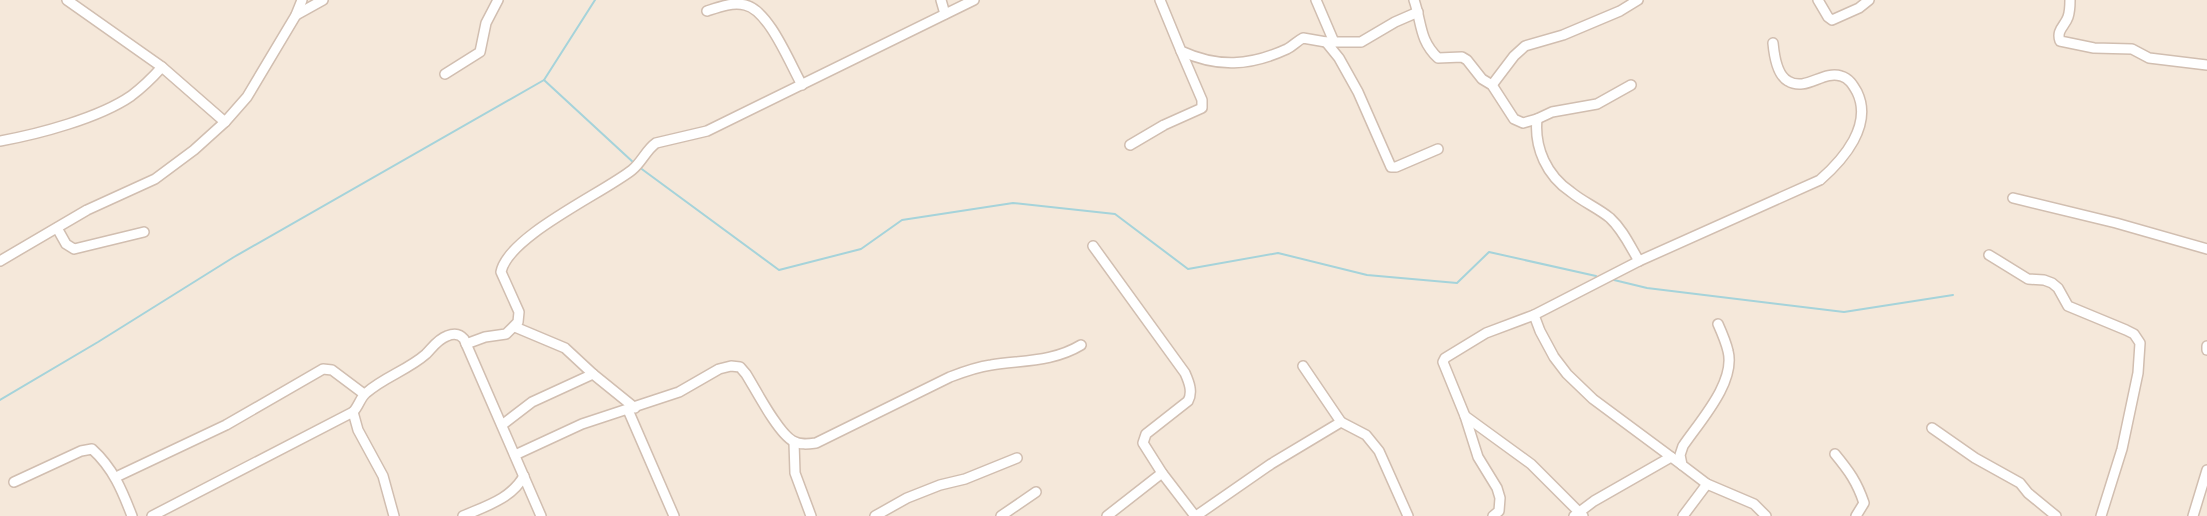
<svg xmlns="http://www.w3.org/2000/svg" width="2207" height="516" font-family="'Source Sans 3',sans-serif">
	<rect width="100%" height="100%" fill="#fdf6ec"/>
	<!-- residential -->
	<rect fill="#f5e8da" x="0" y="0" width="2207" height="516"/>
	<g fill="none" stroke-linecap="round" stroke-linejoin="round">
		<!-- stream -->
		<g stroke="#a5d3da" stroke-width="2">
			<path d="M544 80 634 163"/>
			<path d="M639 167 779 270 861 249 902 220 1013 203 1115 214 1188 269 1278 253 1367 275 1457 283 1489 252 1596 276"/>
			<path d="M1614 280 1647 288 1844 312 1953 295"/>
			<path d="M0 400 98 342 234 257 544 80 595 0"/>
		</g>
		<!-- minor casing -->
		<g stroke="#d1beb0" stroke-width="12">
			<g id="minor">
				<path d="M67 0 162 67 225 122"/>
				<path d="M941 0 945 14"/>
				<path d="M1160 0 1181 51C1218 68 1250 66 1287 49 1293 46 1297 41 1303 38L1326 42H1361L1395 22 1418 12"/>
				<path d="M1316 0 1334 42"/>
				<path d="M1414 0C1422 23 1419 40 1438 58L1462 57 1467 60 1482 79 1492 85 1514 119 1523 123 1537 119 1552 112 1597 104 1631 85"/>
				<path d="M1818 0 1828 17 1832 20 1859 8 1869 0"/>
				<path d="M2070 0C2070 6 2070 11 2068 17 2065 26 2056 30 2060 41L2094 48 2132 49 2149 58 2207 65"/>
				<path d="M707 11C719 7 732 2 745 5 769 10 790 64 802 85"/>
				<path d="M296 15 323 0"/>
				<path d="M1326 42 1339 58 1358 92 1391 167H1396L1438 149"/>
				<path d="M445 74 480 52 486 23 498 0"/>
				<path d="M1492 85 1514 56 1525 46 1563 35 1620 11 1638 0"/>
				<path d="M1537 119C1534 148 1547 176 1571 192 1583 202 1598 208 1610 218 1623 230 1630 246 1639 261"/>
				<path d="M0 141C39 134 99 118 131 96 143 87 153 77 162 67"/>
				<path d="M1130 145 1164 125 1202 108V100L1181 51"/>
				<path d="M2013 198 2116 223 2207 249"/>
				<path d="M57 228 66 244 74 249 144 232"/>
				<path d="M1093 246 1185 373C1189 382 1193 392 1188 401L1146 434 1143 443 1162 473 1195 516"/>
				<path d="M1989 255 2028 279 2044 280 2052 283 2058 288 2068 306 2126 330 2134 334 2140 343 2138 373 2122 449 2101 516"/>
				<path d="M0 261 87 210 155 179 194 150 225 122 247 97 296 15 302 0"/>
				<path d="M1718 324C1722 333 1726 342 1728 351 1736 382 1700 421 1683 446L1680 455 1682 465 1707 484 1754 504 1766 516"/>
				<path d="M515 327 565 348 593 374 635 408"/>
				<path d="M466 344 485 337 506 334 518 322 519 312 501 272C508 236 603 193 632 170 642 162 646 150 656 143L707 131 974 0"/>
				<path d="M2207 346V350"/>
				<path d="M628 410 674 516"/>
				<path d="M353 412 358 430 383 476 394 516"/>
				<path d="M1465 416 1531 464 1583 516"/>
				<path d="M1341 422 1366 435 1379 451 1408 516"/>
				<path d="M502 425 532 402 593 374"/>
				<path d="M1932 428 1975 458 2020 483 2028 493 2056 516"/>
				<path d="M794 442 795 473 811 516"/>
				<path d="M1835 454C1849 471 1857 482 1864 503L1856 516"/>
				<path d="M515 455 582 424 679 392 719 369 731 366 740 367 746 374C756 390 778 433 793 441 800 445 808 444 816 443L950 377C963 372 976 367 991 365 1022 360 1053 362 1081 345"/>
				<path d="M1682 465 1593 399 1567 374 1554 357 1540 331 1534 315 1639 261 1820 180C1844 159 1873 125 1857 92 1853 85 1849 78 1841 76 1823 70 1806 92 1788 81 1777 75 1774 54 1773 43"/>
				<path d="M116 477 226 425 323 369 332 370 364 394"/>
				<path d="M14 482 81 451 92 449C113 468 122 490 132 516"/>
				<path d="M152 516 353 412C359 406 360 398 366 393 384 377 408 370 426 354 432 348 438 339 447 336 454 333 460 334 464 339L541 516"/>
				<path d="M463 516C486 506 511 499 524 476"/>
				<path d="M875 516 907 498 940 485 965 479 1017 458"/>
				<path d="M1001 516 1036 492"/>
				<path d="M1107 516 1162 473"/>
				<path d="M1196 516 1271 464 1341 422 1303 366"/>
				<path d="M1493 516 1499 511 1500 498 1497 488 1478 457 1465 416 1443 362 1445 358 1486 333 1534 315"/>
				<path d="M1574 516 1594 501 1671 457"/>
				<path d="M1683 516 1707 484"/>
				<path d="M2193 516 2207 470"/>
			</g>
		</g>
		<!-- minor -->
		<use href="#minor" stroke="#fff" stroke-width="9"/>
	</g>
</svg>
